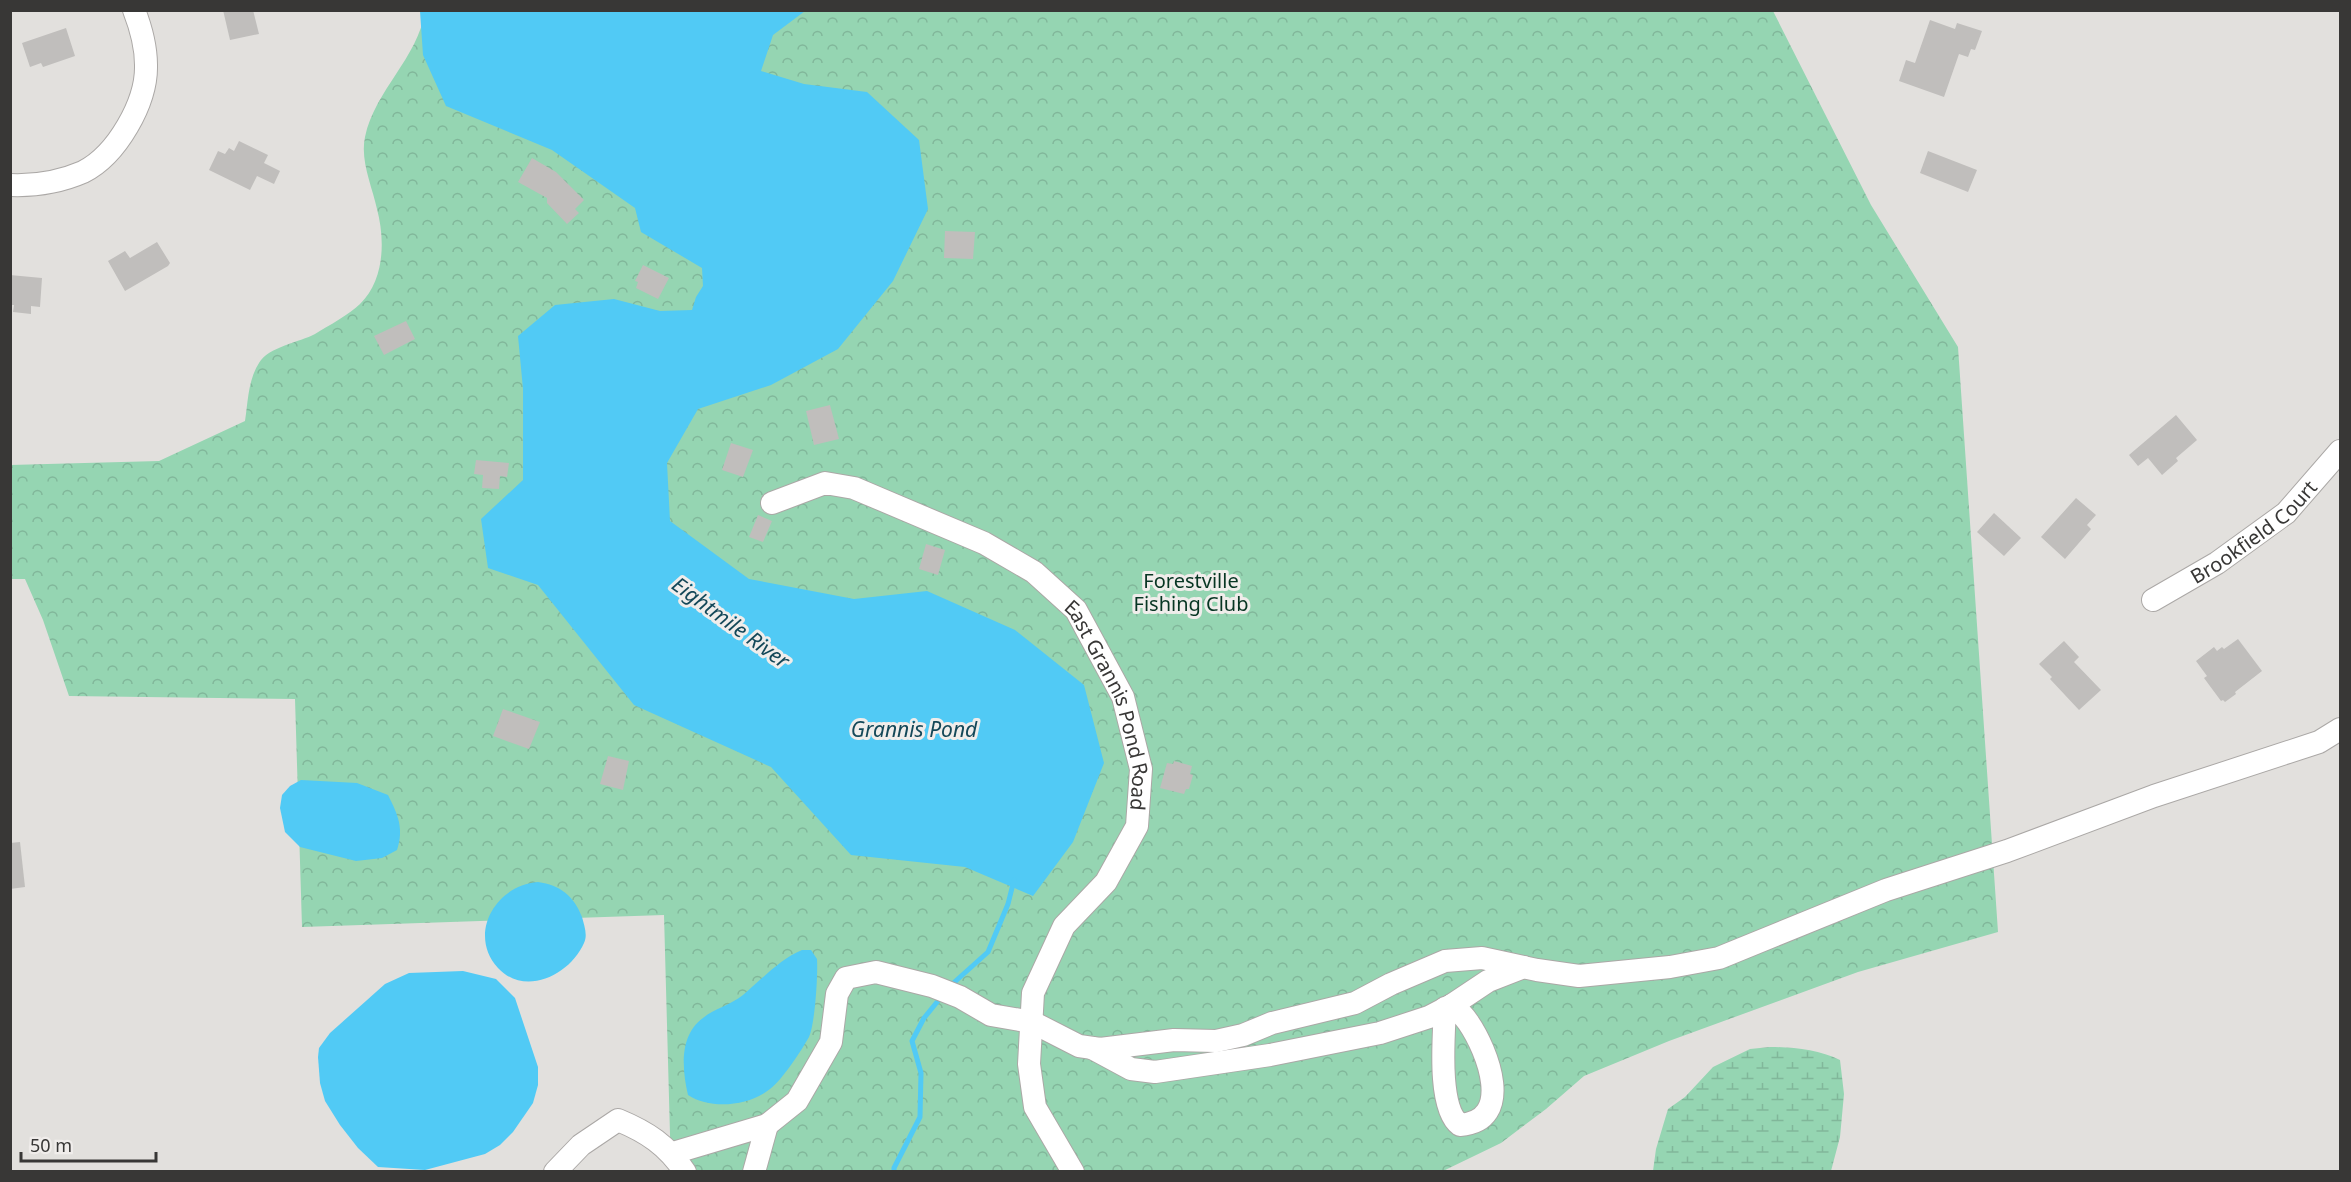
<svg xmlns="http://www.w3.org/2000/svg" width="2351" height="1182" font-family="'Noto Sans',sans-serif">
	<defs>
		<pattern id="wetland-marsh" width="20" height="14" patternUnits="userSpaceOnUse" patternTransform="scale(1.5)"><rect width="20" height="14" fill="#95d5b2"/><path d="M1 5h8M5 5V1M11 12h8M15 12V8" fill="none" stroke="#81b79a"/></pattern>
		<pattern id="park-crowns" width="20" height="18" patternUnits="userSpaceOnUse" patternTransform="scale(1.5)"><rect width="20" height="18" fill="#95d5b2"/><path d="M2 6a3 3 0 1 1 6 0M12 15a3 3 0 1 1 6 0" fill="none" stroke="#81b79a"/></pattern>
	</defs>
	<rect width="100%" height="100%" fill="#e2e0dd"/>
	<!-- wetland -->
	<path fill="url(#wetland-marsh)" d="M1770 1047C1793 1047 1819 1050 1840 1060L1844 1094 1840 1137 1831 1171H1653L1656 1149 1668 1109 1685 1097 1713 1067 1750 1049Z"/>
	<!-- park -->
	<path fill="url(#park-crowns)" d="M425 11H1773L1871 205 1958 347 1998 932 1858 972 1669 1041 1584 1076 1546 1109 1501 1143 1443 1171H671L664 915 302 927 295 699 69 696 43 620 25 579H11L10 465 159 461 245 421C248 402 248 380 259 363 268 347 300 342 315 334 328 326 350 314 360 304 385 280 385 239 377 209 372 186 360 161 365 137 375 90 418 58 425 11Z"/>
	<!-- water -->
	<g fill="#51caf5">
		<path d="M420 11H805L773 35 761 71 804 84 867 92 919 140 928 209 893 281 838 349 771 385 698 409 667 463 670 521 749 579 854 599 927 591 1015 630 1084 685 1104 763 1073 842 1033 896 965 867 851 855 771 767 634 705 538 585 488 568 481 519 523 480V389L518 336 555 305 614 299 660 311 692 310 696 297 703 286 702 268 641 232 635 208 552 150 446 106 423 55Z"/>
		<path d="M301 780 357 783 388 795C398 815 404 828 397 850L382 858 356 861 300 847 285 832 280 808 282 795 290 786Z"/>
		<path d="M538 882C560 885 574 896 582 917 584 925 588 935 584 943 570 975 525 997 498 968 467 934 496 885 538 882Z"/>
		<path d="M802 950H811L817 959C818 975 815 1024 809 1037 801 1051 783 1079 770 1089 749 1106 711 1110 688 1095 682 1070 679 1035 703 1018 715 1008 729 1006 743 995 761 980 780 959 802 950Z"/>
		<path d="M463 971 496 979 515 998 538 1067V1085L533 1103 513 1132 500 1145 485 1154 425 1170 378 1167 358 1148 340 1125 325 1101 320 1083 318 1057 319 1048 330 1033 385 984 409 973Z"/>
	</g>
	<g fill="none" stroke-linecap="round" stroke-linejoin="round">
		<!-- stream -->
		<g stroke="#51caf5" stroke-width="5">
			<path d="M949 987 988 952 1008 904 1014 880"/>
			<path d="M894 1172V1168L920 1117 921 1073 912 1041 924 1018 942 996"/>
		</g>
	</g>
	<!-- building -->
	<g fill="#c0bebc">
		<path d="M223 10H253L259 34 230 40Z"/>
		<path d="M1930 20 1955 29 1957 23 1982 31 1975 50 1971 49 1968 57 1959 54 1944 97 1899 81 1906 60 1915 63Z"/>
		<path d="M66 28 75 56 43 67 41 63 30 67 22 43Z"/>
		<path d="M239 141 268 155 264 163 280 171 274 184 257 176 250 190 209 170 218 151 225 154 229 148 234 151Z"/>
		<path d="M1928 151 1977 170 1968 192 1920 173Z"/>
		<path d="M532 158 556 172 584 200 575 209 579 213 567 224 547 203V198L518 182Z"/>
		<path d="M945 231 975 232 973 259 944 258Z"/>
		<path d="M157 242 170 263 168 266 125 291 108 261 125 251 130 258Z"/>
		<path d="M643 265 669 278 658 299 636 288 638 282 635 281Z"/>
		<path d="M10 275 42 278 40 307 31 306V314L13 312 14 305H10Z"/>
		<path d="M406 321 415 339 384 355 374 336Z"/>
		<path d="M830 405 839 439 814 445 806 411Z"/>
		<path d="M2176 415 2197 440 2176 458 2178 461 2162 475 2148 458 2138 466 2129 455Z"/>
		<path d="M731 443 753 450 743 477 722 470Z"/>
		<path d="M476 460 509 463 507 477 500 476 499 489 482 488 483 475 474 474Z"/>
		<path d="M2076 498 2096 515 2087 525 2091 529 2065 559 2041 537Z"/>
		<path d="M1994 513 2021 538 2004 556 1977 532Z"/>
		<path d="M758 515 772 521 763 542 749 537Z"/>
		<path d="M926 544 945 550 938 575 919 569Z"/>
		<path d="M2238 639 2262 671 2235 692 2236 694 2225 702 2223 700 2221 701 2204 678 2207 676 2196 661 2214 647 2217 651 2222 647 2224 649Z"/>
		<path d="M2064 641 2079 657 2074 662 2101 690 2079 710 2050 679 2052 677 2039 664Z"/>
		<path d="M503 709 540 722 529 749 493 736Z"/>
		<path d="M608 756 629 761 623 790 600 784Z"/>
		<path d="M1174 761 1192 766 1190 774 1193 775 1189 789H1186L1184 794 1160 788 1167 763 1173 764Z"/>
		<path d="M20 842 25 887 10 889V843Z"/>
	</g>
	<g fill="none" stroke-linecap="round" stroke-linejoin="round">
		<!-- minor casing -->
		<g stroke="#aba8a6" stroke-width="24">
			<g id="minor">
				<path d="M10 185C35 186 60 182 83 172 117 155 147 102 146 65 146 46 141 28 134 10"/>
				<path id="s1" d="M772 503 825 483 854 488 984 543 1034 572 1076 610 1123 697 1141 769 1137 826 1106 882 1064 926 1033 993 1029 1064 1035 1107 1073 1172"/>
				<path id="s2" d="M2153 600 2217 563 2286 513 2340 451"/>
				<path d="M1445 1008C1444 1035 1437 1108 1460 1125 1515 1121 1488 1051 1468 1022 1464 1016 1458 1010 1452 1005"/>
				<path d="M1092 1048 1131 1069 1155 1072 1270 1055 1380 1033 1429 1017 1452 1005 1488 981 1524 967"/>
				<path d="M673 1153 767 1125 797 1101 831 1042 837 994 846 978 876 972 932 986 960 997 991 1015 1032 1022 1079 1046 1100 1049 1174 1040 1216 1041 1243 1035 1272 1023 1355 1003 1391 984 1445 961 1482 958 1537 970 1579 976 1670 967 1719 958 1886 890 2007 851 2154 796 2319 742 2340 729"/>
				<path d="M555 1172 581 1145 618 1120C647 1132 667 1145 685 1172"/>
				<path d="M754 1172 767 1125"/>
			</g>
		</g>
		<!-- minor -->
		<use href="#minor" stroke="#fff" stroke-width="22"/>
	</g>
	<g text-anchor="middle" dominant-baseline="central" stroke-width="6" stroke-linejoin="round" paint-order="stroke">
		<!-- street labels -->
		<g font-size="20" fill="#383736" stroke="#f0edeb">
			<text stroke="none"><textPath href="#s2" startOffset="122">Brookfield Court</textPath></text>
			<text stroke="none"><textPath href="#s1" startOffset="444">East Grannis Pond Road</textPath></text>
		</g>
		<!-- park labels -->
		<g font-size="20" fill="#073623" stroke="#f0edeb">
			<text x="1191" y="580">Forestville<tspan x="1191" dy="23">Fishing Club</tspan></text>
		</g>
		<!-- water labels -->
		<g font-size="21" font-style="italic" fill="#144859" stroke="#f0edeb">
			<text transform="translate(731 622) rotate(36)">Eightmile River</text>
			<text x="914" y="729">Grannis Pond</text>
		</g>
	</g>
	<!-- border -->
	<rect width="2351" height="1182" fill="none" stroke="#383736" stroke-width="24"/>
	<!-- scale -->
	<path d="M21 1152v9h135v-9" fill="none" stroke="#383736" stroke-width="3"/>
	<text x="30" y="1152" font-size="18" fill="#383736" stroke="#f0edeb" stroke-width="4.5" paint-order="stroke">50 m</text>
</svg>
